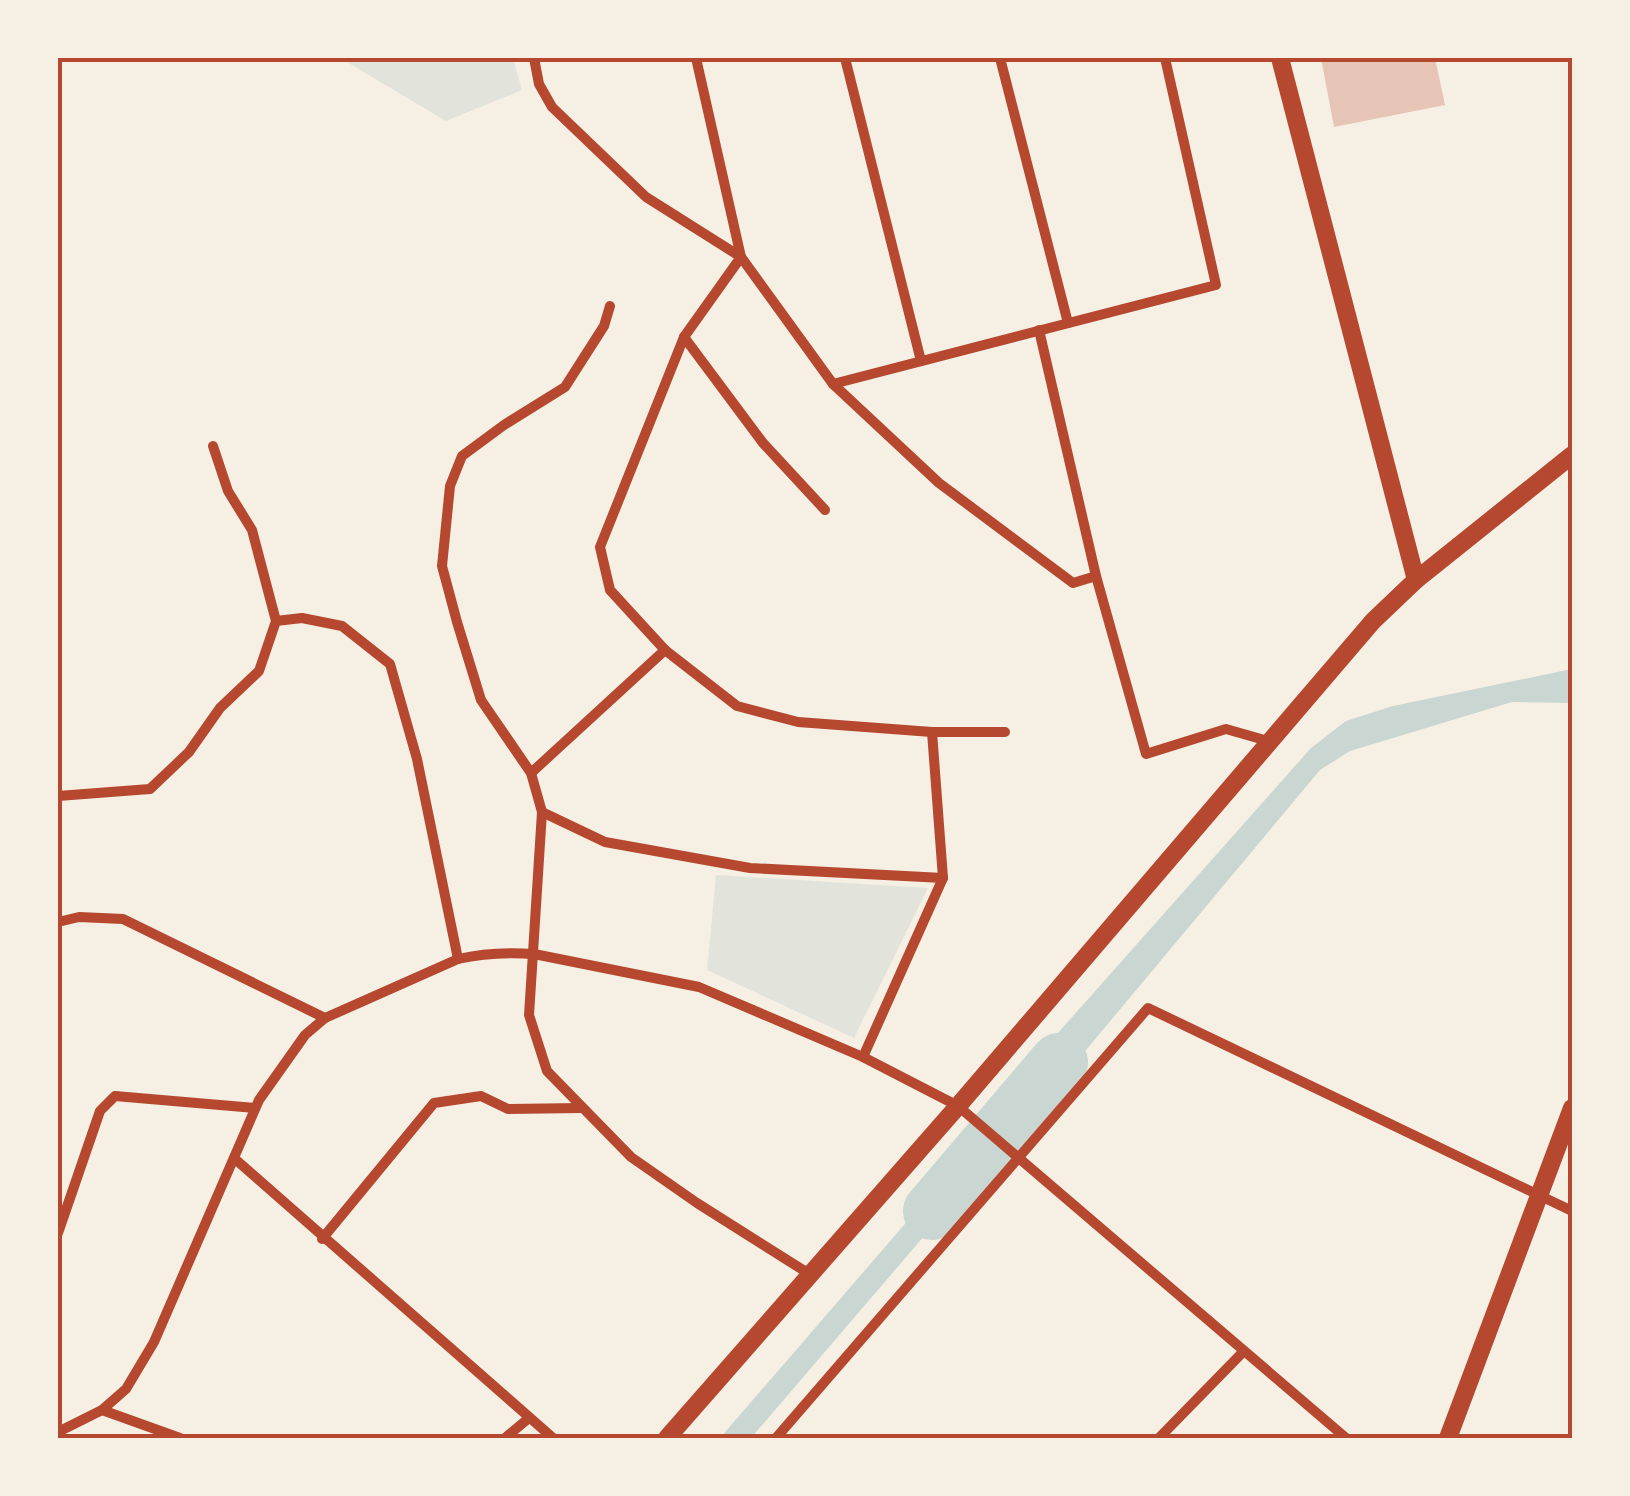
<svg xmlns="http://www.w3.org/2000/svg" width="1630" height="1496" font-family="Barlow,sans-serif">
	<rect width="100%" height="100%" fill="#f6efe4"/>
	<!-- green -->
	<g fill="#e2e4dc">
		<path d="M340 58H513L522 90 446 121Z"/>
		<path d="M716 875 928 888 854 1038 707 970Z"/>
	</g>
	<!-- water -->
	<g fill="#c9d6d2">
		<path d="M1572 669V703L1512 702 1350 751 1320 770 1020 1129 994 1105 1311 748 1346 721 1393 706Z"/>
		<path d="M974 1144 991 1158 751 1438H720Z"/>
	</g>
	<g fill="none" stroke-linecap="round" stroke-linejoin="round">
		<!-- river -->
		<path stroke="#c9d6d2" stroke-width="58" d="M932 1211 1059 1062"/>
	</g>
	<!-- building -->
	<path fill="#e6c5b7" d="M1321 58H1435L1445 105 1334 127Z"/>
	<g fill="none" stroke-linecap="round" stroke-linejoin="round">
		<!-- minor -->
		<g stroke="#b5482f" stroke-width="10">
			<path d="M534 58 539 84 552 107 646 197 741 257 833 384 939 483 1073 583 1096 576 1039 330"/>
			<path d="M845 58 921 361"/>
			<path d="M1000 58 1068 323"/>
			<path d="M610 306 604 326 565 387 504 425 462 456 450 486 442 566 457 622 481 700 531 773 542 812 529 1015 547 1071 631 1157 697 1203 811 1275"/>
			<path d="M684 337 741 257 696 58"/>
			<path d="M833 384 1216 285 1165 58"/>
			<path d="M825 510 763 443 684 337 600 547 610 590 665 650 737 706 798 722 932 732H1005"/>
			<path d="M1096 576 1146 754 1226 729 1268 741"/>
			<path d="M276 621 302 618 342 626 390 664 417 759 458 959"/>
			<path d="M531 773 665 650"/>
			<path d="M58 796 150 789 189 752 220 708 259 671 276 621 252 530 228 491 213 446"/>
			<path d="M542 812 605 842 750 868 943 878"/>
			<path d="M58 922 79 917 123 919 325 1018"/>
			<path d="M863 1057 943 878 932 732"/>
			<path d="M235 1159 553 1438"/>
			<path d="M58 1233 100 1111 115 1096 255 1108"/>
			<path d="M322 1239 434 1103 481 1096 508 1109 581 1108"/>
			<path d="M102 1410 180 1438"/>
			<path d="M58 1432 102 1410 126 1389 154 1342 259 1100 305 1035 325 1018 458 959C484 953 508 952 534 954L699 987 863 1057 958 1106 1346 1438"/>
			<path d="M505 1438 529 1418"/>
			<path d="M776 1438 1148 1008 1572 1211"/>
			<path d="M1159 1438 1243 1352"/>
		</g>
		<!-- tertiary -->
		<g stroke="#b5482f" stroke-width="18">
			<path d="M1280 58 1416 580"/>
			<path d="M667 1438 958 1106 1373 621 1416 580 1572 455"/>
			<path d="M1448 1438 1572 1108"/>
		</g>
	</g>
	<!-- border -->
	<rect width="1630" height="1496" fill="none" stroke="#f6efe4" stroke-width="120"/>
	<rect x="60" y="60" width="1510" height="1376" fill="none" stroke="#b5482f" stroke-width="4"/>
</svg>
